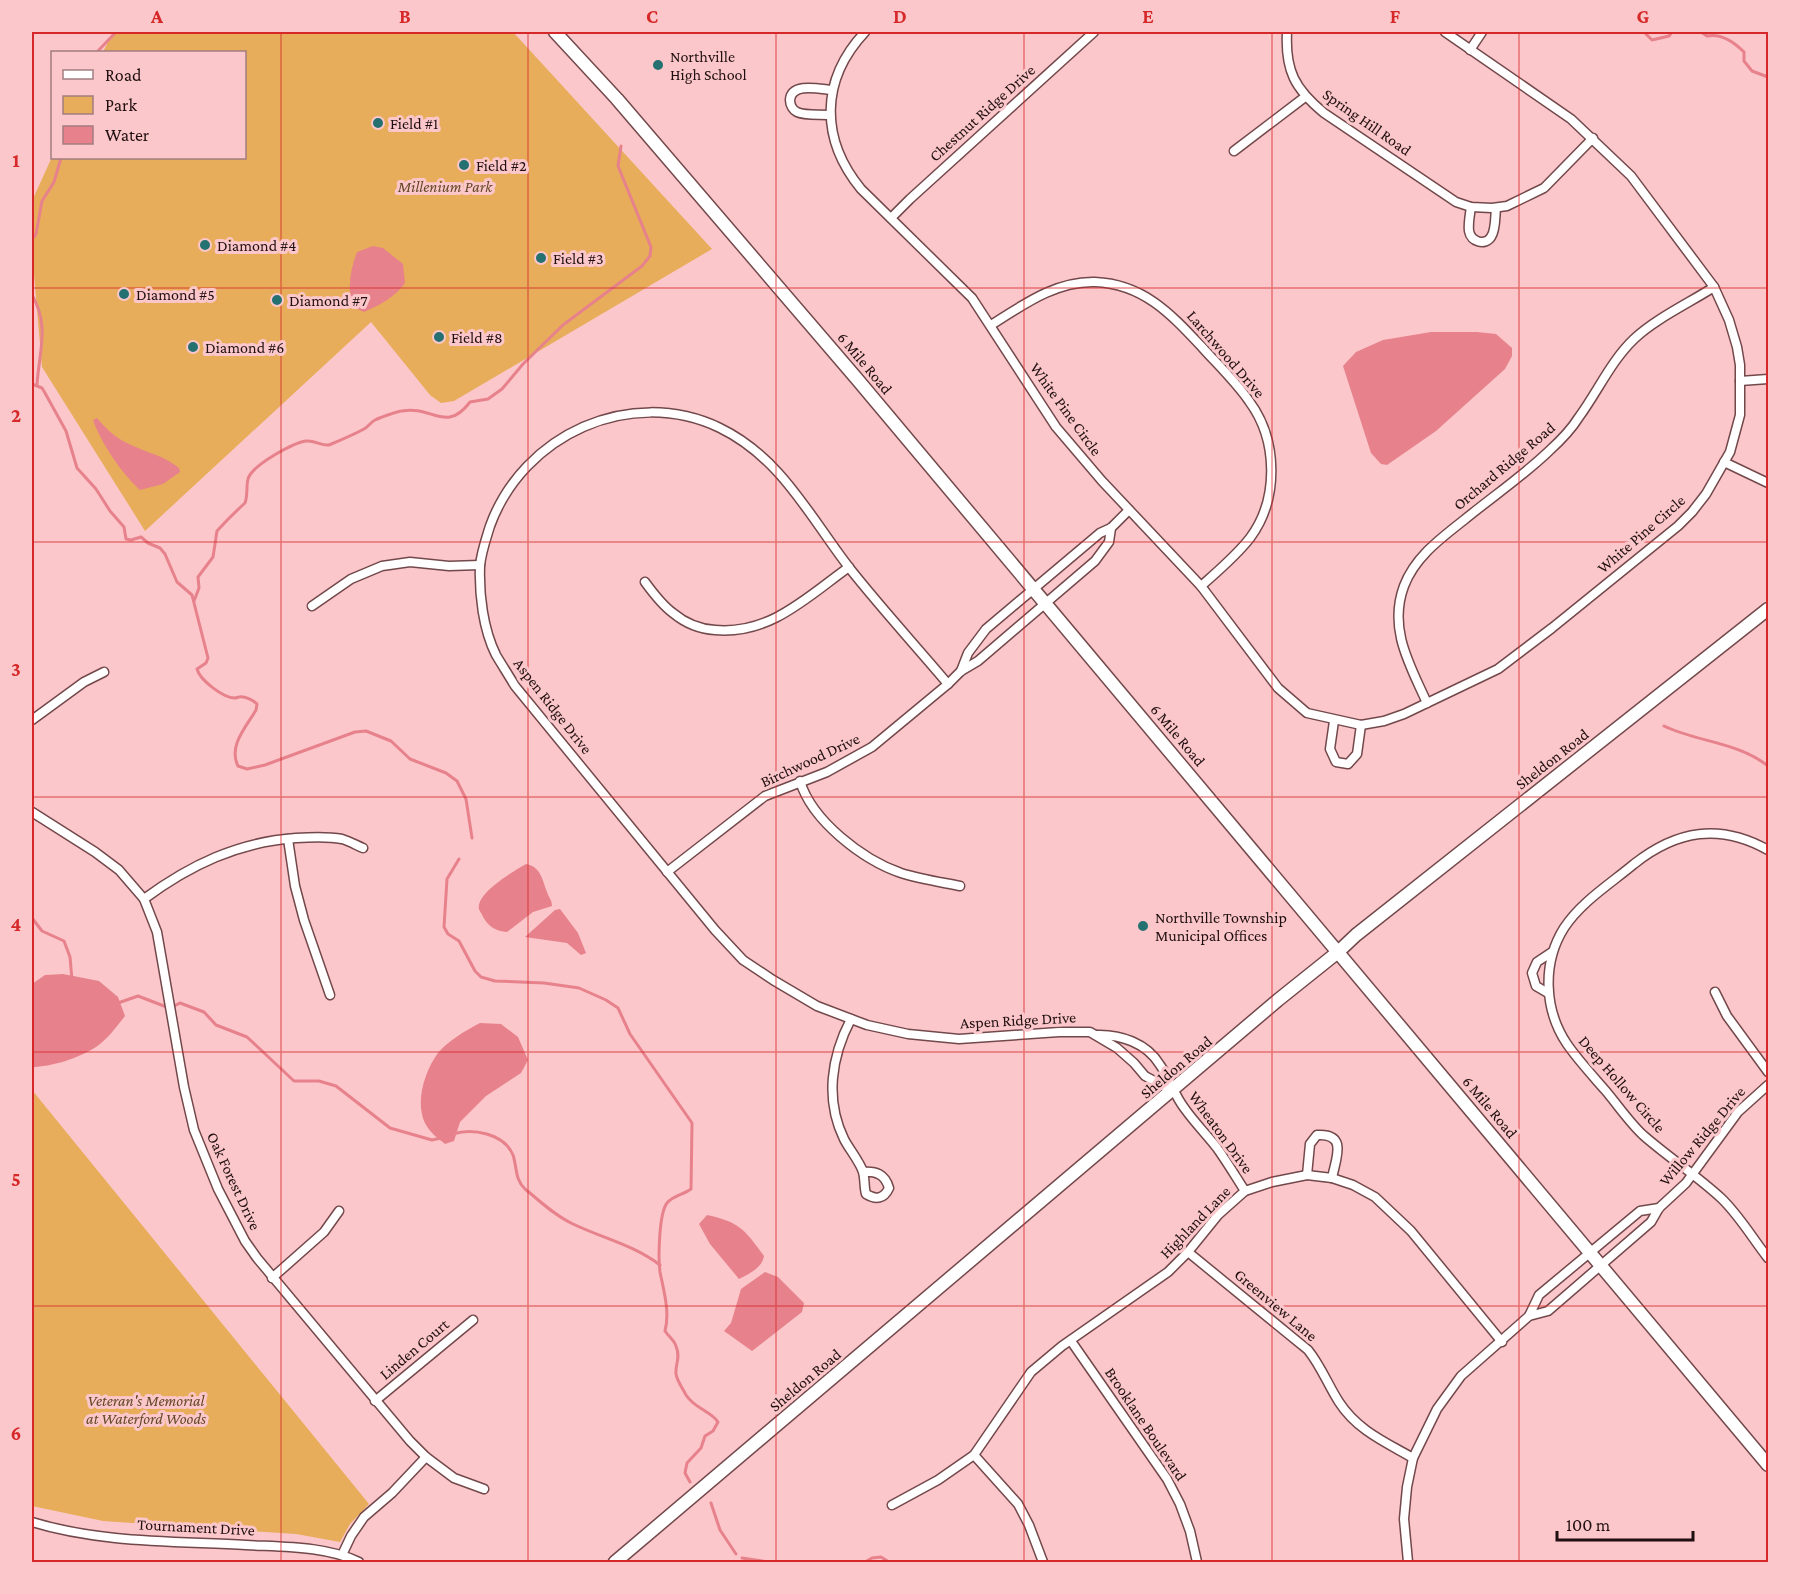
<svg xmlns="http://www.w3.org/2000/svg" width="1800" height="1594" font-family="'Crimson Pro',serif">
	<rect width="100%" height="100%" fill="#fbc7ca"/>
	<!-- green -->
	<g fill="#e7ad5a">
		<path d="M113 32H513L712 249 454 401 441 403 430 395 371 322 145 531 42 367 32 251V201L52 157 244 158V52H103Z"/>
		<path d="M32 1090 369 1504 350 1524 340 1542 296 1534 103 1521 32 1506Z"/>
	</g>
	<!-- water -->
	<g fill="#e7828c">
		<path d="M373 246 383 248 403 264 405 283C395 297 380 305 364 312L353 307C347 289 350 270 357 252Z"/>
		<path d="M1431 332H1477L1496 334 1512 348V356L1505 369 1436 431 1387 465 1381 464 1371 453 1343 366 1356 352 1383 340Z"/>
		<path d="M97 418C107 430 117 439 131 445 148 453 165 456 179 468L180 472 163 484 140 490C122 474 101 443 93 420Z"/>
		<path d="M526 864C541 867 542 879 547 892 549 898 552 900 552 906L533 912 507 932C496 931 489 927 483 917 483 916 479 910 479 909 476 893 514 871 526 864Z"/>
		<path d="M560 909 578 933 586 953 581 955 567 943 525 937 555 910Z"/>
		<path d="M63 974 99 981 118 997 125 1016C117 1026 107 1040 96 1047 79 1058 51 1067 32 1067V984L45 975Z"/>
		<path d="M480 1023 501 1024 518 1037 528 1060 521 1073 486 1096 460 1122 454 1141 445 1144C439 1139 432 1134 428 1128 413 1107 424 1072 438 1053 449 1040 465 1031 480 1023Z"/>
		<path d="M707 1215C740 1222 745 1230 764 1256 762 1268 749 1274 739 1279L710 1244 699 1224Z"/>
		<path d="M765 1272 778 1277 804 1303 802 1312 752 1351 724 1331 731 1323 741 1289Z"/>
	</g>
	<g fill="none" stroke-linecap="round" stroke-linejoin="round">
		<!-- stream -->
		<g stroke="#e7828c" stroke-width="3">
			<path d="M1644 32 1652 40 1669 36 1672 32"/>
			<path d="M1701 32 1707 36C1721 33 1734 42 1744 52V61L1752 71 1768 77"/>
			<path d="M97 52 116 32"/>
			<path d="M32 239 36 234 42 201 54 182 61 158"/>
			<path d="M32 295C50 325 39 352 37 385"/>
			<path d="M32 384 42 388 45 393 66 431 77 468 96 489 110 511 124 527 126 539 131 540 141 537 148 543 160 548 165 554 177 582 192 595 208 658 206 663 197 669C200 680 223 698 235 698 236 698 238 697 239 697 245 696 253 700 257 704L256 710C246 727 228 746 238 766L247 769 265 765 355 732 366 731 391 741 410 759 446 773 457 781 466 799 472 838"/>
			<path d="M194 601 199 588 198 577 213 557 217 531C226 521 235 512 245 503 248 495 246 487 248 479 252 465 293 443 306 441 315 440 321 446 329 445 341 440 353 435 364 429 368 427 371 422 375 420 379 418 398 411 402 411 432 405 446 434 470 402L488 399 502 389 523 364 563 325 642 266 650 256 651 247 618 166 621 146"/>
			<path d="M1664 726C1697 742 1738 742 1768 766"/>
			<path d="M459 859 447 879 444 927 448 934 459 941 475 971 481 977 495 981 544 983 579 988 606 1000 618 1008 630 1034 692 1123 691 1189C683 1195 674 1195 667 1203 659 1213 658 1258 660 1272 664 1292 670 1312 665 1331 669 1337 674 1340 676 1346 681 1358 675 1364 676 1374 677 1381 683 1389 686 1395 695 1409 711 1411 718 1422L713 1431 705 1436 701 1448 687 1463 685 1473 690 1482"/>
			<path d="M32 918 42 931 64 941 70 957 72 980"/>
			<path d="M118 1003 138 996 164 1006 172 1007 180 1003 204 1012 216 1025 247 1037 294 1081H319L336 1086 390 1128 432 1140 441 1138"/>
			<path d="M453 1134C472 1128 504 1133 513 1155 517 1167 515 1180 525 1189 540 1201 555 1216 573 1224 602 1238 634 1245 660 1265"/>
			<path d="M711 1503 720 1530 736 1554"/>
			<path d="M742 1558 768 1562"/>
			<path d="M865 1562 872 1558 881 1557 889 1562"/>
		</g>
		<!-- street casing -->
		<g stroke="#73484b" stroke-width="11">
			<g id="street">
				<path d="M865 32C820 80 820 139 861 189L972 298 1056 427 1102 481 1201 586 1278 688 1307 713 1361 725 1384 721 1404 714 1498 669 1552 628 1678 526 1692 512 1706 494 1730 452 1740 415V365L1737 347 1729 320 1714 287 1631 176 1571 119 1445 32"/>
				<path d="M1287 32C1285 71 1295 89 1324 113L1456 202 1471 207 1492 208 1507 206 1544 188 1593 138"/>
				<path d="M1470 50 1482 32"/>
				<path d="M830 115C820 114 805 116 797 112 793 110 790 105 790 100 791 82 820 89 831 90"/>
				<path d="M1234 151 1305 97"/>
				<path d="M1471 207C1470 214 1468 224 1469 231 1471 242 1485 246 1491 237 1496 230 1495 216 1496 208"/>
				<path d="M891 218 910 199 1094 32"/>
				<path d="M991 325C1023 305 1055 281 1095 282 1143 284 1170 313 1201 346 1217 364 1235 381 1249 401 1278 440 1279 499 1250 538 1236 556 1218 571 1201 586"/>
				<path d="M1740 381 1768 379"/>
				<path d="M1724 462 1768 483"/>
				<path d="M645 582C653 593 662 605 673 613 685 623 699 629 715 630 770 635 807 597 849 567"/>
				<path d="M312 606 351 579 382 566 410 562 449 566 480 565"/>
				<path d="M961 671 968 653 986 629 1100 533 1111 528 1129 510"/>
				<path d="M948 684C916 646 882 609 851 570 811 519 782 458 720 428 630 385 523 435 490 526 486 539 481 553 480 566 479 594 483 629 496 655 502 665 509 676 515 686L715 930 743 960 773 980 817 1006 867 1025 908 1034 959 1039 1059 1032H1090L1117 1048 1134 1063 1145 1076 1173 1091"/>
				<path d="M1427 703C1410 665 1388 629 1404 586 1415 557 1440 539 1464 520 1492 497 1523 476 1549 451 1560 441 1571 430 1579 417 1598 391 1611 361 1634 339 1655 319 1689 303 1714 287"/>
				<path d="M32 720 84 682 104 672"/>
				<path d="M1334 721 1330 749 1336 762 1348 764 1357 754 1361 725"/>
				<path d="M800 781C812 821 863 860 901 873 920 879 940 882 960 886"/>
				<path d="M32 812 95 852 119 870 144 899 157 932 184 1087 194 1130 218 1189 245 1241 257 1258 410 1441 426 1457 454 1478 484 1489"/>
				<path d="M288 839 295 886 304 920 330 995"/>
				<path d="M1768 850C1720 823 1677 830 1634 864 1610 884 1581 902 1564 928 1542 963 1544 1010 1567 1044 1578 1060 1592 1075 1605 1090 1617 1104 1629 1122 1643 1135 1668 1157 1696 1175 1721 1198 1739 1215 1753 1239 1768 1258"/>
				<path d="M667 872 765 796 827 772 872 747 948 684 961 671 978 661 1095 561 1109 542 1111 528"/>
				<path d="M144 899C190 865 238 842 296 838 311 837 327 836 342 839 349 841 356 845 363 848"/>
				<path d="M1715 992 1727 1016 1768 1072"/>
				<path d="M1548 993 1536 986 1532 973 1537 962 1552 952"/>
				<path d="M851 1019C831 1057 825 1100 844 1139 849 1149 860 1162 863 1172 865 1179 864 1187 866 1194 876 1200 884 1199 889 1188 885 1174 876 1171 863 1172"/>
				<path d="M1096 1035C1120 1034 1147 1043 1160 1065 1170 1079 1174 1095 1185 1109 1195 1123 1207 1135 1217 1148 1227 1162 1236 1177 1245 1191"/>
				<path d="M1307 1175 1310 1144 1317 1135C1348 1133 1336 1158 1332 1178"/>
				<path d="M1188 1252 1308 1350C1321 1366 1328 1385 1339 1402 1357 1430 1385 1442 1413 1458"/>
				<path d="M272 1278 324 1232 339 1211"/>
				<path d="M1529 1316 1548 1311 1651 1222 1659 1208 1686 1183 1738 1112 1768 1085"/>
				<path d="M1071 1341 1167 1479 1180 1504 1190 1531 1197 1562"/>
				<path d="M375 1401 473 1320"/>
				<path d="M974 1455 1018 1504 1029 1525 1043 1562"/>
				<path d="M892 1505 938 1480 974 1455 1031 1372 1062 1346 1168 1272 1188 1252 1218 1215 1245 1191 1272 1182 1307 1175 1332 1178 1353 1185 1375 1197 1411 1231 1502 1342"/>
				<path d="M32 1522C100 1543 175 1541 246 1545 283 1547 326 1546 359 1562"/>
				<path d="M342 1555 351 1536 364 1517 392 1493 426 1457"/>
				<path d="M1408 1562 1404 1519 1407 1487 1413 1458 1437 1409 1461 1376 1529 1316 1539 1295 1640 1211 1659 1208"/>
			</g>
		</g>
		<!-- secondary casing -->
		<g stroke="#73484b" stroke-width="15">
			<g id="secondary">
				<path d="M555 32 617 99 857 379 1768 1465"/>
				<path d="M615 1562 1278 1000 1338 952 1356 935 1768 609"/>
			</g>
		</g>
		<!-- street -->
		<use href="#street" stroke="#fff" stroke-width="8"/>
		<!-- secondary -->
		<use href="#secondary" stroke="#fff" stroke-width="12"/>
	</g>
	<!-- grid -->
	<path fill="none" stroke="#d62828" stroke-width="1.5" stroke-opacity="0.55" d="M281 32V1562M528 32V1562M776 32V1562M1024 32V1562M1272 32V1562M1519 32V1562M32 288H1768M32 542H1768M32 797H1768M32 1052H1768M32 1306H1768"/>
	<!-- markers -->
	<g fill="#257070" stroke="#fbc7ca" stroke-width="2">
		<circle cx="658" cy="65" r="6"/>
		<circle cx="378" cy="123" r="6"/>
		<circle cx="464" cy="165" r="6"/>
		<circle cx="205" cy="245" r="6"/>
		<circle cx="541" cy="258" r="6"/>
		<circle cx="124" cy="294" r="6"/>
		<circle cx="277" cy="300" r="6"/>
		<circle cx="439" cy="337" r="6"/>
		<circle cx="193" cy="347" r="6"/>
		<circle cx="1143" cy="926" r="6"/>
	</g>
	<g text-anchor="middle" dominant-baseline="central" stroke-width="6" stroke-linejoin="round" paint-order="stroke">
		<!-- poi labels -->
		<g font-size="16" fill="#200f10" stroke="#fbc7ca" text-anchor="start">
			<text x="670" y="56">Northville<tspan x="670" dy="18">High School</tspan></text>
			<text x="390" y="123">Field #1</text>
			<text x="476" y="165">Field #2</text>
			<text x="217" y="245">Diamond #4</text>
			<text x="553" y="258">Field #3</text>
			<text x="136" y="294">Diamond #5</text>
			<text x="289" y="300">Diamond #7</text>
			<text x="451" y="337">Field #8</text>
			<text x="205" y="347">Diamond #6</text>
			<text x="1155" y="917">Northville Township<tspan x="1155" dy="18">Municipal Offices</tspan></text>
		</g>
		<!-- street labels -->
		<g font-size="16" fill="#200f10" stroke="#fbc7ca">
			<text transform="translate(982 113) rotate(-42)">Chestnut Ridge Drive</text>
			<text transform="translate(1367 122) rotate(35)">Spring Hill Road</text>
			<text transform="translate(1226 354) rotate(49)">Larchwood Drive</text>
			<text transform="translate(865 363) rotate(50)">6 Mile Road</text>
			<text transform="translate(1066 409) rotate(54)">White Pine Circle</text>
			<text transform="translate(1504 466) rotate(-40)">Orchard Ridge Road</text>
			<text transform="translate(1641 534) rotate(-41)">White Pine Circle</text>
			<text transform="translate(553 706) rotate(52)">Aspen Ridge Drive</text>
			<text transform="translate(1178 735) rotate(50)">6 Mile Road</text>
			<text transform="translate(1552 759) rotate(-38)">Sheldon Road</text>
			<text transform="translate(810 760) rotate(-25)">Birchwood Drive</text>
			<text transform="translate(1018 1020) rotate(-3)">Aspen Ridge Drive</text>
			<text transform="translate(1176 1067) rotate(-40)">Sheldon Road</text>
			<text transform="translate(1622 1084) rotate(49)">Deep Hollow Circle</text>
			<text transform="translate(1490 1107) rotate(50)">6 Mile Road</text>
			<text transform="translate(1221 1132) rotate(54)">Wheaton Drive</text>
			<text transform="translate(1702 1136) rotate(-50)">Willow Ridge Drive</text>
			<text transform="translate(234 1181) rotate(65)">Oak Forest Drive</text>
			<text transform="translate(1195 1222) rotate(-46)">Highland Lane</text>
			<text transform="translate(1276 1305) rotate(40)">Greenview Lane</text>
			<text transform="translate(414 1349) rotate(-40)">Linden Court</text>
			<text transform="translate(805 1380) rotate(-40)">Sheldon Road</text>
			<text transform="translate(1146 1424) rotate(56)">Brooklane Boulevard</text>
			<text transform="translate(196 1527) rotate(3)">Tournament Drive</text>
		</g>
		<!-- park labels -->
		<g font-size="16" font-style="italic" fill="#634926" stroke="#fbc7ca">
			<text x="445" y="186">Millenium Park</text>
			<text x="146" y="1400">Veteran's Memorial<tspan x="146" dy="18">at Waterford Woods</tspan></text>
		</g>
	</g>
	<!-- border -->
	<rect width="1800" height="1594" fill="none" stroke="#fbc7ca" stroke-width="66"/>
	<!-- legend -->
	<rect x="51" y="51" width="195" height="108" fill="#fbc7ca" stroke="#a37d80" stroke-width="1.5"/>
	<rect x="63" y="70" width="30" height="9" fill="#ffffff" stroke="#a37d80" stroke-width="1.5"/>
	<text x="105" y="81" font-size="18" fill="#200f10">Road</text>
	<rect x="63" y="96" width="30" height="18" fill="#e7ad5a" stroke="#a37d80" stroke-width="1.5"/>
	<text x="105" y="111" font-size="18" fill="#200f10">Park</text>
	<rect x="63" y="126" width="30" height="18" fill="#e7828c" stroke="#a37d80" stroke-width="1.5"/>
	<text x="105" y="141" font-size="18" fill="#200f10">Water</text>
	<!-- scale -->
	<path d="M1557 1531v9h136v-9" fill="none" stroke="#200f10" stroke-width="3"/>
	<text x="1566" y="1531" font-size="18" fill="#200f10" stroke="#fbc7ca" stroke-width="4.5" paint-order="stroke">100 m</text>
	<rect x="33" y="33" width="1734" height="1528" fill="none" stroke="#d62828" stroke-width="2"/>
	<g font-size="20" text-anchor="middle" font-weight="bold" fill="#d62828">
		<text x="157" y="23">A</text>
		<text x="405" y="23">B</text>
		<text x="652" y="23">C</text>
		<text x="900" y="23">D</text>
		<text x="1148" y="23">E</text>
		<text x="1395" y="23">F</text>
		<text x="1643" y="23">G</text>
		<text x="16" y="167">1</text>
		<text x="16" y="422">2</text>
		<text x="16" y="676">3</text>
		<text x="16" y="931">4</text>
		<text x="16" y="1186">5</text>
		<text x="16" y="1440">6</text>
	</g>
</svg>
